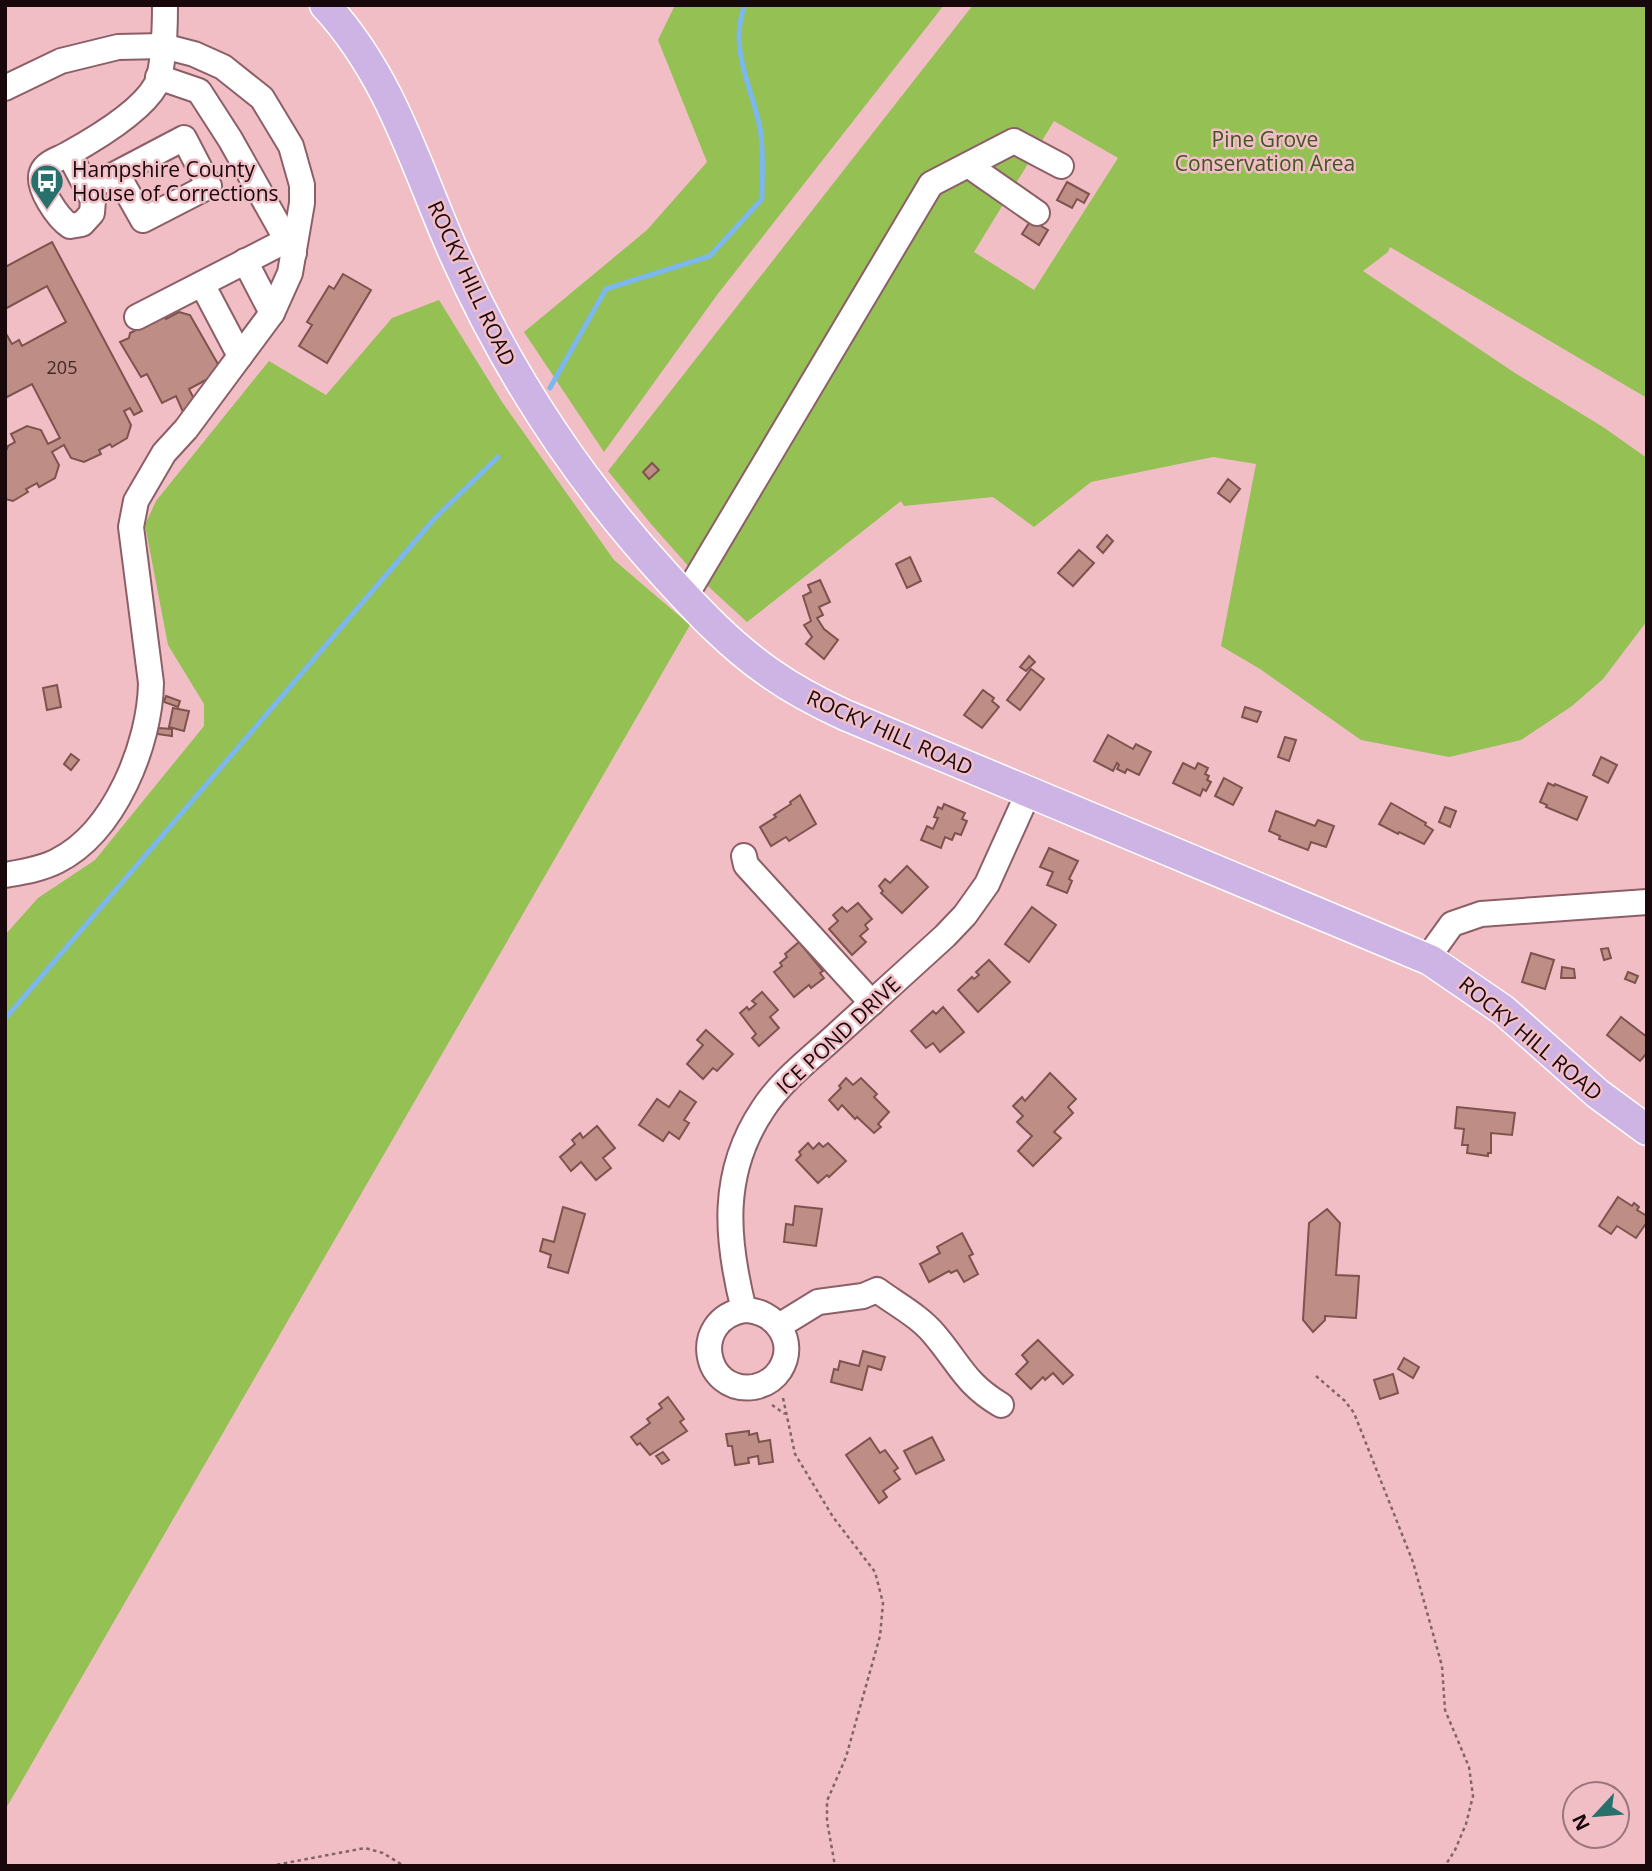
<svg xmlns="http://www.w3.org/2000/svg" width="1652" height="1871" font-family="'Open Sans',sans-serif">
	<rect width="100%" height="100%" fill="#f1bec6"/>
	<!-- green -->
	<g fill="#94c054" fill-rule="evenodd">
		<path d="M675 5H944L717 295 604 452 524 332 647 230 707 162 658 40Z"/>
		<path d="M973 5H1647V398L1390 247 1388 252 1363 271 1515 373 1603 427 1647 458V621L1603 679 1572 706 1521 740 1449 757 1361 740 1260 669 1221 646 1256 464 1213 457 1091 482 1034 527 993 497 904 506 901 501 747 622 698 577 651 524 608 471ZM1054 121 1118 158 1034 290 974 252Z"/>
		<path d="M439 300 502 402 614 560 690 625 5 1810V935L38 898 95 860 204 726V704L168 645 145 525 156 501 269 361 326 395 392 318Z"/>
	</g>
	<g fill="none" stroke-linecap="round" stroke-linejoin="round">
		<!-- stream -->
		<g stroke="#7cb7ee" stroke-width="5">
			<path d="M550 388 606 289 710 256 762 199C762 176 764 150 760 128 752 87 728 47 745 5"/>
			<path d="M5 1019 435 518 498 457"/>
		</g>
	</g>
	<!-- building -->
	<g fill="#bd8d86" stroke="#7e534d" stroke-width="2">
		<path d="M1067 182 1089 194 1084 203 1077 199 1072 208 1057 200Z"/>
		<path d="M1031 220 1048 230 1039 245 1022 234Z"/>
		<path d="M52 242 142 411 134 415 130 408 124 411 131 425 127 438 112 447 110 444 99 450 101 454 84 462 71 458 64 445 52 452 59 465 55 478 39 487 37 483 26 489 28 492 13 501 5 499V453L8 446 15 442 11 434 27 426 41 430 48 444 60 438 32 384 5 398V332L12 344 19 340 22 346 66 322 47 286 5 309V267Z"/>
		<path d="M343 274 371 290 327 363 299 346 312 325 307 322 329 286 334 289Z"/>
		<path d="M179 312 190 315 219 366 217 374 189 389 196 403 183 412 176 396 162 403 147 374 141 377 120 342 129 338 130 333 164 316 166 319Z"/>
		<path d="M652 463 659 470 649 479 643 472Z"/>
		<path d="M1228 479 1240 489 1230 502 1218 493Z"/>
		<path d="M1107 535 1113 541 1103 553 1097 547Z"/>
		<path d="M1079 550 1094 563 1073 586 1058 573Z"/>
		<path d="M910 557 921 581 907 588 896 564Z"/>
		<path d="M820 580 830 602 819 607 823 615 817 618 824 629 838 640 824 659 806 644 812 637 804 625 811 621 803 596 811 592 808 585Z"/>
		<path d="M1029 656 1035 662 1026 671 1020 667Z"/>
		<path d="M1031 669 1044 679 1020 710 1007 700Z"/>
		<path d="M57 685 61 707 47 710 43 688Z"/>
		<path d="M983 690 994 698 992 701 999 707 982 728 964 715Z"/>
		<path d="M166 696 180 701 178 707 164 702Z"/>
		<path d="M1245 707 1261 712 1257 722 1242 717Z"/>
		<path d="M173 708 189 711 184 731 169 727Z"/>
		<path d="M158 728 172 729V736L157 734Z"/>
		<path d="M1108 735 1133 749 1136 744 1151 752 1139 775 1127 769 1125 773 1117 769 1119 765 1117 763 1113 771 1094 761Z"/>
		<path d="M1285 737 1296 740 1289 761 1278 757Z"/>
		<path d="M71 754 79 760 71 770 64 764Z"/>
		<path d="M1601 757 1617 765 1608 783 1593 775Z"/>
		<path d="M1183 763 1195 769 1198 763 1208 768 1205 774 1209 776 1207 780 1211 782 1206 791 1203 789 1200 796 1173 783Z"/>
		<path d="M1224 778 1242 788 1233 805 1215 796Z"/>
		<path d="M1548 783 1554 786 1555 784 1587 797 1577 820 1546 807 1547 805 1540 802Z"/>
		<path d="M800 795 816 824 789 841 786 837 771 846 760 827 776 817 774 815 791 804 790 802Z"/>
		<path d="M1391 803 1426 823 1425 825 1433 830 1424 844 1399 832 1398 834 1379 824Z"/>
		<path d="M944 804 965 813 962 819 967 821 961 835 955 833 952 840 945 837 941 848 921 840 927 826 933 829 938 818 934 817 938 807 942 809Z"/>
		<path d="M1445 807 1456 811 1450 827 1439 822Z"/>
		<path d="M1276 811 1315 826 1318 820 1334 826 1326 847 1311 842 1308 850 1279 839 1280 836 1269 831Z"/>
		<path d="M1049 848 1078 861 1069 879 1072 881 1067 893 1047 885 1053 872 1040 867Z"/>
		<path d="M907 866 928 887 902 913 881 893 883 891 879 886 885 879 890 883Z"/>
		<path d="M858 903 872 919 865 925 868 929 860 936 866 942 852 955 829 929 838 921 833 915 842 907 847 912Z"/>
		<path d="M1032 907 1056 925 1029 962 1005 944Z"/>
		<path d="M799 942 823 971 820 973 824 978 811 988 809 985 794 997 774 972 782 966 780 963 787 957 785 954Z"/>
		<path d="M1608 948 1611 958 1604 960 1601 949Z"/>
		<path d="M1531 953 1554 960 1545 989 1522 982Z"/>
		<path d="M989 960 1010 982 978 1012 958 990 972 977 974 979 979 975 976 972Z"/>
		<path d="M1562 967 1574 969 1575 978H1561Z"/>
		<path d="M1628 972 1638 976 1635 983 1625 979Z"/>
		<path d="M762 992 778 1010 770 1017 779 1028 759 1046 752 1038 756 1034 740 1013 747 1007 749 1010 756 1004 752 1001Z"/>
		<path d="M943 1007 964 1032 940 1052 933 1043 926 1048 911 1031 933 1011 936 1014Z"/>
		<path d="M1621 1017 1647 1037V1053L1640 1061 1607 1035Z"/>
		<path d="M706 1030 733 1054 717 1071 713 1068 703 1079 687 1064 703 1045 697 1040Z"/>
		<path d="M1050 1073 1076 1099 1068 1107 1073 1113 1054 1132 1061 1138 1033 1166 1018 1151 1032 1136 1017 1122 1023 1116 1013 1106 1022 1097 1025 1101Z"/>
		<path d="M846 1078 853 1085 861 1078 877 1094 874 1097 889 1112 878 1124 881 1127 874 1133 857 1117 855 1119 842 1105 838 1110 829 1100 841 1088 839 1086Z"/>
		<path d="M680 1091 696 1102 684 1120 689 1123 679 1139 669 1132 663 1141 639 1125 657 1099 669 1107Z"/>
		<path d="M1457 1107 1515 1113 1512 1135 1491 1133V1153H1488V1156L1467 1153 1468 1145H1462L1464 1129 1455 1128Z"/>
		<path d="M597 1126 615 1148 603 1158 611 1168 596 1180 581 1162 571 1171 560 1157 575 1144 572 1140 580 1133 583 1138Z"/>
		<path d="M808 1143 813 1149 819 1143 823 1147 828 1143 846 1161 829 1177 827 1175 818 1183 796 1160 801 1155 799 1152Z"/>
		<path d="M1618 1197 1632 1206 1634 1203 1639 1207 1637 1210 1647 1216V1222L1636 1238 1617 1226 1611 1234 1599 1226Z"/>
		<path d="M795 1206 822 1209 816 1246 784 1242 786 1224 793 1225Z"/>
		<path d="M563 1207 585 1214 568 1273 548 1267 551 1255 540 1251 543 1239 554 1242Z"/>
		<path d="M1327 1209 1340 1223 1336 1275 1359 1276 1356 1318 1325 1316V1320L1313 1332 1303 1320 1309 1223Z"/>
		<path d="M962 1233 973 1254 969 1256 978 1274 964 1282 957 1270 951 1273 949 1271 929 1282 920 1264 940 1253 937 1247Z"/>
		<path d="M1038 1340 1073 1375 1063 1384 1053 1373 1045 1380 1043 1377 1031 1389 1016 1374 1028 1362 1022 1355Z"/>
		<path d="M863 1351 885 1357 881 1370 868 1366 862 1390 831 1382 834 1369 838 1370 840 1361 859 1366Z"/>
		<path d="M1404 1358 1419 1367 1413 1378 1398 1369Z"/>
		<path d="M1393 1374 1398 1393 1380 1399 1374 1380Z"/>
		<path d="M668 1397 684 1419 680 1422 687 1431 650 1455 640 1443 637 1445 631 1437 650 1423 647 1419 662 1408 659 1404Z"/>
		<path d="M749 1431V1435L757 1433 759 1442 770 1440 773 1462 759 1464 758 1456 748 1458 749 1463 735 1465 732 1446H728L726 1434Z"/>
		<path d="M932 1437 944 1460 916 1474 904 1451Z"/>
		<path d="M870 1438 880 1453 885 1450 898 1468 894 1471 900 1479 883 1491 887 1497 879 1503 846 1455Z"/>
		<path d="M663 1452 669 1460 662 1464 656 1456Z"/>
	</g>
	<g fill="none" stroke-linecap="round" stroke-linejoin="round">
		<!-- minor casing -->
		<g stroke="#8c5f67" stroke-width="28">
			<g id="minor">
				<path d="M158 77 199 91 230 139 294 253"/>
				<path d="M5 88 61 61 118 47 163 46 194 54 223 67 262 98 291 146 302 185V203L290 273 272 313 186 429 164 453 136 501 131 527 151 683C150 744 115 832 57 861 42 869 22 872 5 875"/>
				<path d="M69 154 93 200 92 213 82 224 70 226C58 218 36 187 42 172 46 162 60 159 68 154 95 139 141 112 156 85 164 69 165 24 165 5"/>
				<path d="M968 165 1037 213"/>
				<path d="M87 189 184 138 209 186 143 220 117 174"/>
				<path d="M245 261 272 313"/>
				<path d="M202 284 240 356"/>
				<path d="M137 317 287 240"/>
				<path d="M685 597 931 184 1014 141 1061 166"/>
				<path d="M744 856 746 865 872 1003"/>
				<path d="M1430 960 1434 949 1452 924 1481 914 1647 902"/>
				<path d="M744 1310C775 1310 798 1341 780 1370 774 1379 764 1385 754 1387 703 1394 690 1320 744 1310 726 1239 720 1173 763 1109 781 1081 810 1059 834 1037 871 1003 908 970 945 936L965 915 987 884 1029 791"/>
				<path d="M779 1326 818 1302 863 1296 877 1290C896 1304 919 1316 934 1334 959 1363 965 1384 1001 1405"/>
			</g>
		</g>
		<!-- major casing -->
		<g stroke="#fff" stroke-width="33">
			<path id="major" d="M325 5C391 76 416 167 454 253 507 372 578 480 666 576 698 611 731 646 770 673 794 690 819 703 845 715L1430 960 1503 1010 1598 1094 1647 1130"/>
		</g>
		<!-- path -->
		<g stroke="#846268" stroke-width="2.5" stroke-dasharray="3.5 3.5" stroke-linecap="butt">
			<path d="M1316 1376 1345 1401 1354 1413 1413 1562 1442 1666 1445 1710 1469 1767 1473 1796 1466 1824 1455 1850 1445 1866"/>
			<path d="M783 1398 795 1454 833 1517 875 1572 883 1603 880 1636 846 1757 827 1801V1821L835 1866"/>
			<path d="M772 1405 785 1414"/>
			<path d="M270 1866 365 1848 383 1853 404 1866"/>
		</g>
		<!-- minor -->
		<use href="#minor" stroke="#fff" stroke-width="24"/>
		<!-- major -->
		<use href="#major" stroke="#ceb4e5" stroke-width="30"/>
	</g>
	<!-- icons -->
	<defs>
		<g id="bus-pin" transform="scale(1.75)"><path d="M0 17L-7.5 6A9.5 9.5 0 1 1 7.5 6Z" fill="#27706b" stroke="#f1bec6"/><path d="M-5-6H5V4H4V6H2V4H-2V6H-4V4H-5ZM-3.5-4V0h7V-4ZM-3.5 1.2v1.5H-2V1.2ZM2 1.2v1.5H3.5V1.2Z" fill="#fff"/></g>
	</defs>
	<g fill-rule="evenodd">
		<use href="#bus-pin" x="47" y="181"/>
	</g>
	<g text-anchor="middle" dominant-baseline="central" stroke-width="5" stroke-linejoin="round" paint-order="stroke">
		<!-- number labels -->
		<g font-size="18" fill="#41292a">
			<text x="62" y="367">205</text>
		</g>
		<!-- park labels -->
		<g font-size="21" fill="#415523" stroke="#f1bec6">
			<text x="1265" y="139">Pine Grove<tspan x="1265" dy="24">Conservation Area</tspan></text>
		</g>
		<!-- poi labels -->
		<g font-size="21" fill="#18080b" stroke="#f1bec6" text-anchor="start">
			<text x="72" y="169">Hampshire County<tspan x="72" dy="24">House of Corrections</tspan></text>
		</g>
		<!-- street labels -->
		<g font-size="21" fill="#18080b" stroke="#f1bec6">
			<text transform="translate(472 283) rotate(65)">ROCKY HILL ROAD</text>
			<text transform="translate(890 732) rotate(24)">ROCKY HILL ROAD</text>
			<text transform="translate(838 1035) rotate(-43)">ICE POND DRIVE</text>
			<text transform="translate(1531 1038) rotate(40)">ROCKY HILL ROAD</text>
		</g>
	</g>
	<!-- border -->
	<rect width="1652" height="1871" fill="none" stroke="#18080b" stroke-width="14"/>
	<!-- north arrow -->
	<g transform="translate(1596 1815) rotate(244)"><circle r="33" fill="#f1bec6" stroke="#9a757b" stroke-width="2"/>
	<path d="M0-5L12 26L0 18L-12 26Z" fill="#27706b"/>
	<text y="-10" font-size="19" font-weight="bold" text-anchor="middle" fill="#18080b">N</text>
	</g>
</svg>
